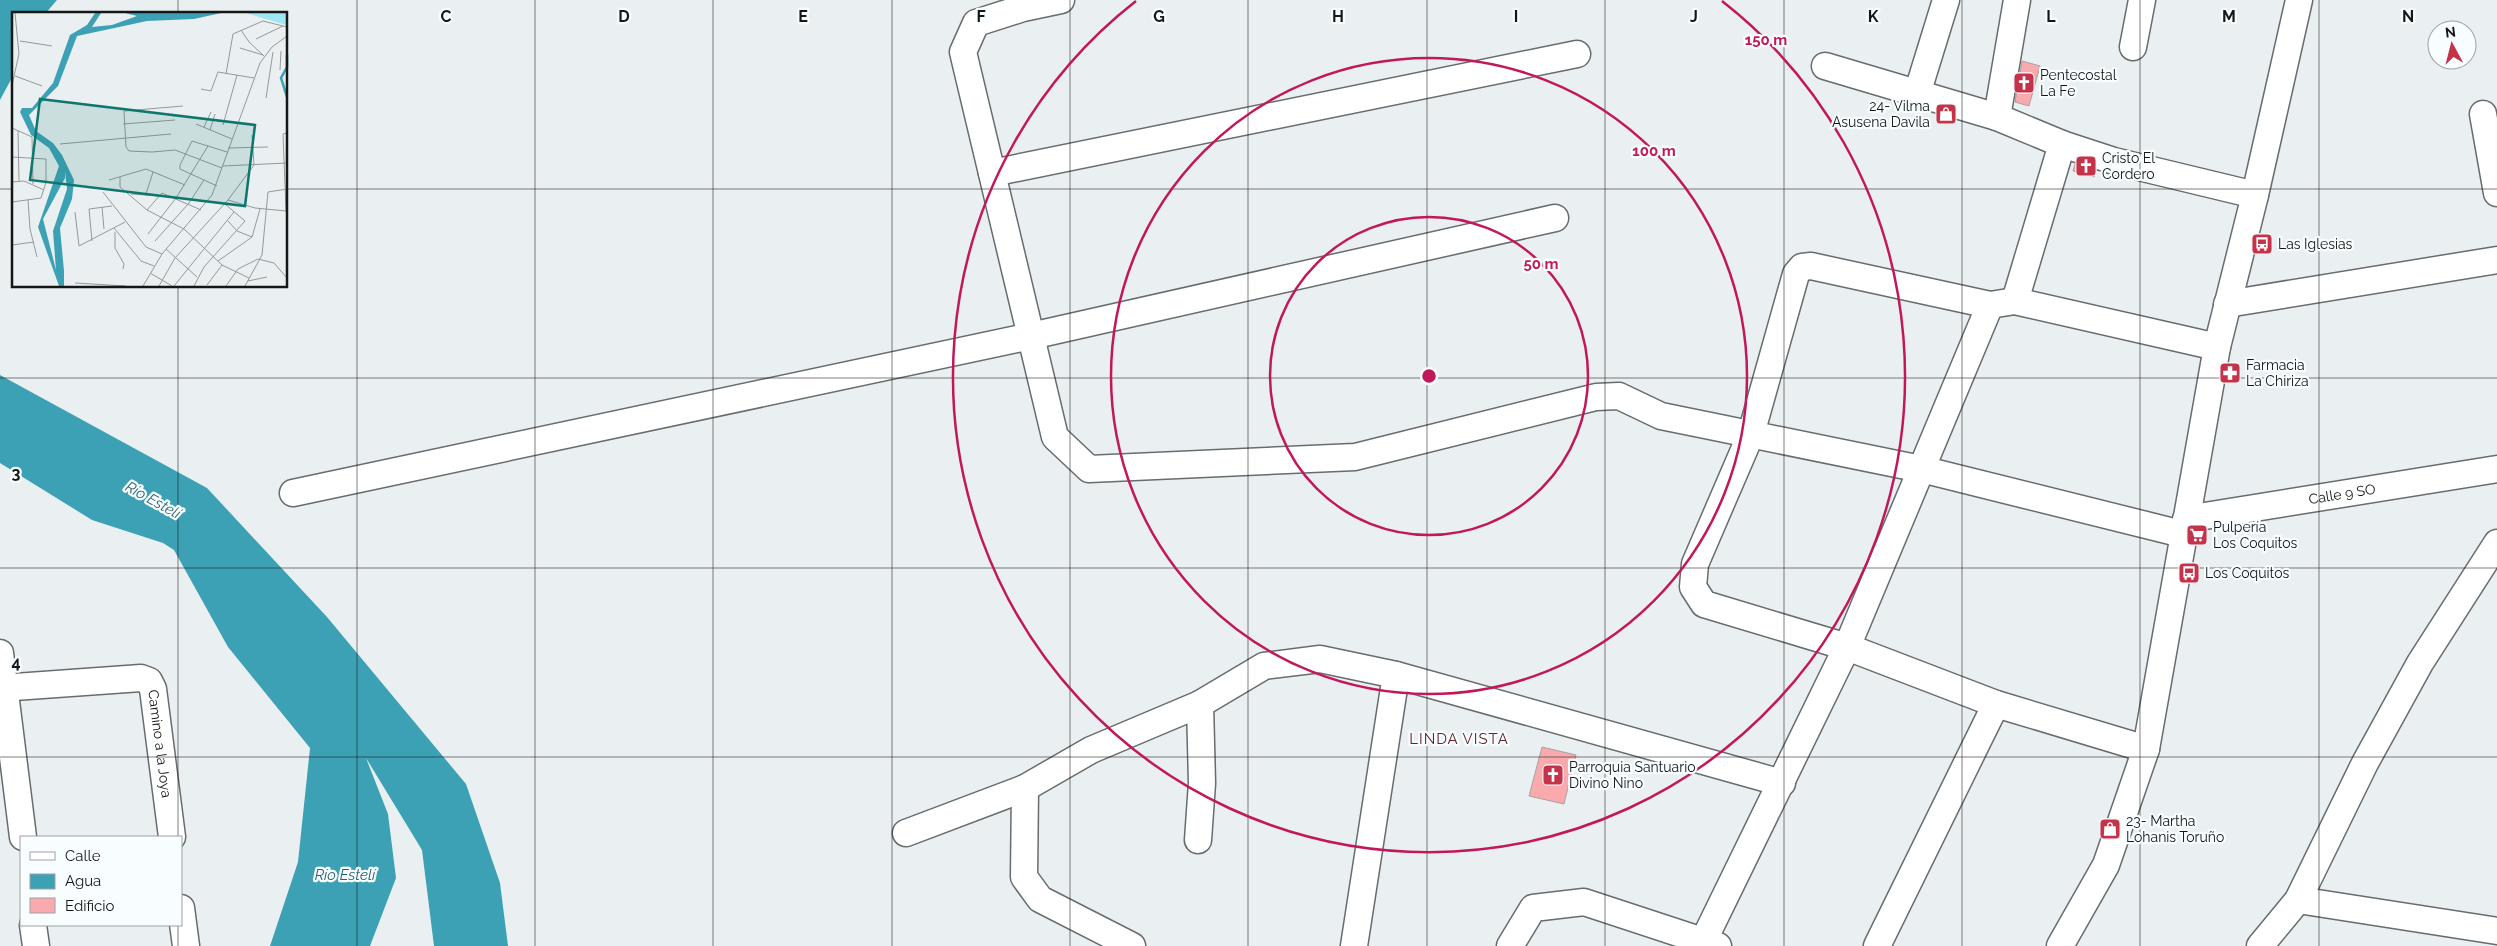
<svg xmlns="http://www.w3.org/2000/svg" width="2497" height="946" font-family="Raleway,sans-serif">
	<rect width="100%" height="100%" fill="#eaf0f1"/>
	<!-- water -->
	<g fill="#3da1b5">
		<path d="M0 0H57L45 14H14V74L0 100Z"/>
		<path d="M0 375 207 488 327 617 466 784 500 883 508 946H434L422 850 366 758 388 814 396 878 370 946H270L298 862 310 748 228 647 174 550 163 543 92 520 0 463Z"/>
	</g>
	<!-- building -->
	<g fill="#faa9ac" stroke="#a8a2a2">
		<path d="M2022 61 2040 66 2029 106 2015 102Z"/>
		<path d="M2075 164 2096 171 2094 177 2073 171Z"/>
		<path d="M1542 747 1576 755 1564 804 1529 796Z"/>
	</g>
	<g fill="none" stroke-linecap="round" stroke-linejoin="round">
		<!-- minor casing -->
		<g stroke="#676c6d" stroke-width="29">
			<g id="minor">
				<path d="M1061 0 1023 8 976 23 963 52 1055 437 1089 469 1355 457 1596 397 1619 396 1661 416 1921 469 2182 534"/>
				<path d="M2133 47 2142 0"/>
				<path d="M1825 66 1997 117 2062 144 2114 161 2255 195"/>
				<path d="M1917 94 1946 0"/>
				<path d="M2483 114 2497 193"/>
				<path d="M1997 117 2017 0"/>
				<path d="M992 173 1577 54"/>
				<path d="M2015 301 2062 144"/>
				<path d="M2227 304 2497 260"/>
				<path d="M293 493 1031 336 1555 218"/>
				<path id="s1" d="M2186 519 2497 469"/>
				<path d="M0 653 23 837"/>
				<path id="s2" d="M0 688 141 678 149 681 153 689 172 837"/>
				<path d="M2146 749 1996 704 1847 647 1704 604 1693 587 1695 564 1751 434 1796 274 1802 267 1811 266 1990 305 2015 301 2217 347"/>
				<path d="M1025 788 1024 877 1040 899 1132 946"/>
				<path d="M906 833 1025 788 1091 750 1200 704 1264 666 1320 659 1396 675 1782 783"/>
				<path d="M1198 840 1202 783 1200 704"/>
				<path d="M2298 900 2497 931"/>
				<path d="M181 908 186 946"/>
				<path d="M33 925 36 946"/>
				<path d="M1354 946 1396 675"/>
				<path d="M1510 946 1533 908 1584 902 1718 946"/>
				<path d="M1701 946 1847 647 1990 305"/>
				<path d="M1877 946 1996 704"/>
				<path d="M2060 946 2106 865 2146 749 2217 347 2255 195 2299 0"/>
				<path d="M2260 946 2298 900 2365 763 2420 663 2497 543"/>
			</g>
		</g>
		<!-- minor -->
		<use href="#minor" stroke="#fff" stroke-width="26"/>
	</g>
	<!-- grid -->
	<path fill="none" stroke="#151717" stroke-width="1" stroke-opacity="0.55" d="M178 0V14M357 0V946M535 0V946M713 0V946M892 0V946M1070 0V946M1248 0V946M1427 0V946M1605 0V946M1784 0V946M1962 0V946M2140 0V946M2319 0V946M0 189H14M286 189H2497M178 286V837M0 378H2497M0 568H2497M0 757H2497M178 925V946"/>
	<!-- distance rings -->
	<g fill="none" stroke="#c2185b" stroke-width="2.5">
		<circle cx="1429" cy="376" r="159"/>
		<circle cx="1429" cy="376" r="318"/>
		<path d="M1722 1A476 476 0 1 1 1136 1"/>
	</g>
	<!-- icons -->
	<defs>
		<g id="church-square" transform="scale(1.125)"><rect x="-9" y="-9" width="18" height="18" rx="4" fill="#c4334a" stroke="#f8fdff"/><path d="M-1.2-6h2.4v3.5h3.3v2.4h-3.3V6h-2.4V-.1h-3.3v-2.4h3.3Z" fill="#fff"/></g>
		<g id="shop-square" transform="scale(1.125)"><rect x="-9" y="-9" width="18" height="18" rx="4" fill="#c4334a" stroke="#f8fdff"/><path d="M-5-2.5h2.3a2.7 3.5 0 0 1 5.4 0H5L5.5 6h-11ZM-1.5-2.5h3a1.5 2.3 0 0 0-3 0Z" fill="#fff"/></g>
		<g id="bus-square" transform="scale(1.125)"><rect x="-9" y="-9" width="18" height="18" rx="4" fill="#c4334a" stroke="#f8fdff"/><path d="M-5-6H5V4H4V6H2V4H-2V6H-4V4H-5ZM-3.5-4V0h7V-4ZM-3.5 1.2v1.5H-2V1.2ZM2 1.2v1.5H3.5V1.2Z" fill="#fff"/></g>
		<g id="pharmacy-square" transform="scale(1.125)"><rect x="-9" y="-9" width="18" height="18" rx="4" fill="#c4334a" stroke="#f8fdff"/><path d="M-2-6h4v4h4v4h-4v4h-4v-4h-4v-4h4Z" fill="#fff"/></g>
		<g id="supermarket-square" transform="scale(1.125)"><rect x="-9" y="-9" width="18" height="18" rx="4" fill="#c4334a" stroke="#f8fdff"/><path d="M-6-5.5h2.5l.6 2H6L4.5 2H-2.5L-4.4-4H-6ZM-1.5 3.2a1.3 1.3 0 1 0 .1 0ZM3 3.2a1.3 1.3 0 1 0 .1 0Z" fill="#fff"/></g>
	</defs>
	<g fill-rule="evenodd">
		<use href="#church-square" x="2024" y="83"/>
		<use href="#shop-square" x="1946" y="114"/>
		<use href="#church-square" x="2086" y="166"/>
		<use href="#bus-square" x="2262" y="244"/>
		<use href="#pharmacy-square" x="2230" y="373"/>
		<use href="#supermarket-square" x="2197" y="535"/>
		<use href="#bus-square" x="2189" y="573"/>
		<use href="#church-square" x="1553" y="775"/>
		<use href="#shop-square" x="2110" y="829"/>
	</g>
	<g text-anchor="middle" dominant-baseline="central" stroke-width="4.5" stroke-linejoin="round" paint-order="stroke">
		<!-- poi labels -->
		<g font-size="14" fill="#151717" stroke="#f8fdff" text-anchor="start">
			<text x="2040" y="75">Pentecostal<tspan x="2040" dy="16">La Fe</tspan></text>
			<text x="1930" y="106" text-anchor="end">24- Vilma<tspan x="1930" dy="16">Asusena Davila</tspan></text>
			<text x="2102" y="158">Cristo El<tspan x="2102" dy="16">Cordero</tspan></text>
			<text x="2278" y="244">Las Iglesias</text>
			<text x="2246" y="365">Farmacia<tspan x="2246" dy="16">La Chiriza</tspan></text>
			<text x="2213" y="527">Pulpería<tspan x="2213" dy="16">Los Coquitos</tspan></text>
			<text x="2205" y="573">Los Coquitos</text>
			<text x="1569" y="767">Parroquia Santuario<tspan x="1569" dy="16">Divino Nino</tspan></text>
			<text x="2126" y="821">23- Martha<tspan x="2126" dy="16">Lohanis Toruño</tspan></text>
		</g>
		<!-- street labels -->
		<g font-size="14" fill="#151717" stroke="#f8fdff">
			<text stroke="none"><textPath href="#s1" startOffset="158">Calle 9 SO</textPath></text>
			<text stroke="none"><textPath href="#s2" startOffset="214">Camino a la Joya</textPath></text>
		</g>
		<!-- water labels -->
		<g font-size="15" font-style="italic" fill="#2a616c" stroke="#f8fdff">
			<text transform="translate(153 500) rotate(29)">Río Estelí</text>
			<text x="345" y="875">Río Estelí</text>
		</g>
		<!-- neighbourhood labels -->
		<g font-size="15" letter-spacing="1" fill="#662129" stroke="#f8fdff">
			<text x="1459" y="739">LINDA VISTA</text>
		</g>
	</g>
	<!-- overview -->
	<g transform="translate(12 12)">
		<rect width="275" height="275" fill="#eaf0f1"/>
		<path d="M234 1H275V12L274 13Z" fill="#9fe6f5"/>
		<path d="M83 1H89L80 15 100 13 125 4 113 1H209L182 7 135 9 65 24 46 74 17 103 24 119 41 131 50 143 62 168 60 187 48 216 52 259V274H47L26 215 47 154 37 136 19 123 8 100 10 96H20L41 71 58 23 75 13ZM53 159 55 177 41 219 44 258 31 207 53 166Z" fill="#3da1b5" fill-rule="evenodd"/>
		<path fill="none" stroke="#3da1b5" stroke-width="2.5" d="M275 43V55L269 66 275 85"/>
		<path fill="none" stroke="#95999a" stroke-width="1" d="M229 18 237 30 252 44M244 27 271 14 275 15M8 29 40 34M228 36 251 43M268 58 269 39M214 62 221 22 251 9 271 14M3 64 30 74M0 73 7 42 3 1M189 77 199 79 206 60 242 66M254 86 261 40M171 94 112 99 114 135 117 139 140 140 163 138 210 156M111 112 163 108M184 112 220 127M211 113 225 63M192 115 199 100M0 116 20 125 21 172M198 118 203 102M6 119 7 169M48 132 159 122M216 136 256 135M0 145 34 147V170L29 186 0 190M211 154 275 151M108 165V175L135 198 172 217 210 253 237 266M97 168 134 157 173 173M0 170 12 169 32 178M205 174 168 157V153L180 129 215 140M91 180 134 235 150 242M119 182 148 184M134 182 141 160M16 188 18 217 25 245M216 188 243 196 274 199 271 122 275 121M90 195 92 217M135 198 150 181 189 198M63 200 67 234 113 210M216 209 225 219 240 225M102 216 129 249 142 254M103 220V236L112 252 111 257M136 222 164 186 196 134M80 229 77 197 100 194M143 229 177 191 192 168M0 233 22 230M154 237 185 265M206 249 240 225 248 197M138 261 160 274M236 269 255 265M63 271 114 274M195 273 210 253M131 274 150 242 200 183 248 51 260 35 275 24M147 274 163 246 216 188 242 153 240 123M162 274 222 200M182 274 192 255 233 209 213 192M214 274 226 257 246 247 262 251 275 266M233 274 250 243 256 180 275 177"/>
		<path fill="#0f766e" fill-opacity="0.15" stroke="#0f766e" stroke-width="2.5" d="M28 87 243 113 233 194 18 168Z"/>
		<rect width="275" height="275" fill="none" stroke="#151717" stroke-width="2.5"/>
	</g>
	<g font-size="16" text-anchor="middle" font-weight="bold" fill="#151717" stroke="#f8fdff" stroke-width="4.5" stroke-linejoin="round" paint-order="stroke">
		<text x="446" y="22">C</text>
		<text x="624" y="22">D</text>
		<text x="803" y="22">E</text>
		<text x="981" y="22">F</text>
		<text x="1159" y="22">G</text>
		<text x="1338" y="22">H</text>
		<text x="1516" y="22">I</text>
		<text x="1694" y="22">J</text>
		<text x="1873" y="22">K</text>
		<text x="2051" y="22">L</text>
		<text x="2229" y="22">M</text>
		<text x="2408" y="22">N</text>
		<text x="16" y="479">3</text>
		<text x="16" y="668">4</text>
	</g>
	<circle cx="1429" cy="376" r="8" fill="#c2185b" stroke="#f8fdff" stroke-width="2.5"/>
	<g font-size="15" text-anchor="middle" font-weight="bold" fill="#c2185b" stroke="#f8fdff" stroke-width="4.5" stroke-linejoin="round" paint-order="stroke">
		<text x="1766" y="45">150 m</text>
		<text x="1654" y="156">100 m</text>
		<text x="1541" y="269">50 m</text>
	</g>
	<!-- legend -->
	<rect x="20" y="836" width="162" height="90" fill="#f8fdff" stroke="#9da1a2"/>
	<rect x="30" y="852" width="25" height="8" fill="#ffffff" stroke="#9da1a2"/>
	<text x="65" y="861" font-size="15" fill="#151717">Calle</text>
	<rect x="30" y="874" width="25" height="15" fill="#3da1b5" stroke="#9da1a2"/>
	<text x="65" y="886" font-size="15" fill="#151717">Agua</text>
	<rect x="30" y="898" width="25" height="15" fill="#faa9ac" stroke="#9da1a2"/>
	<text x="65" y="911" font-size="15" fill="#151717">Edificio</text>
	<!-- north arrow -->
	<g transform="translate(2452 45) rotate(353)"><circle r="24" fill="#f8fdff" stroke="#9da1a2"/>
	<path d="M0-4L9 19L0 12L-9 19Z" fill="#c4334a"/>
	<text y="-8" font-size="14" font-weight="bold" text-anchor="middle" fill="#151717">N</text>
	</g>
</svg>
